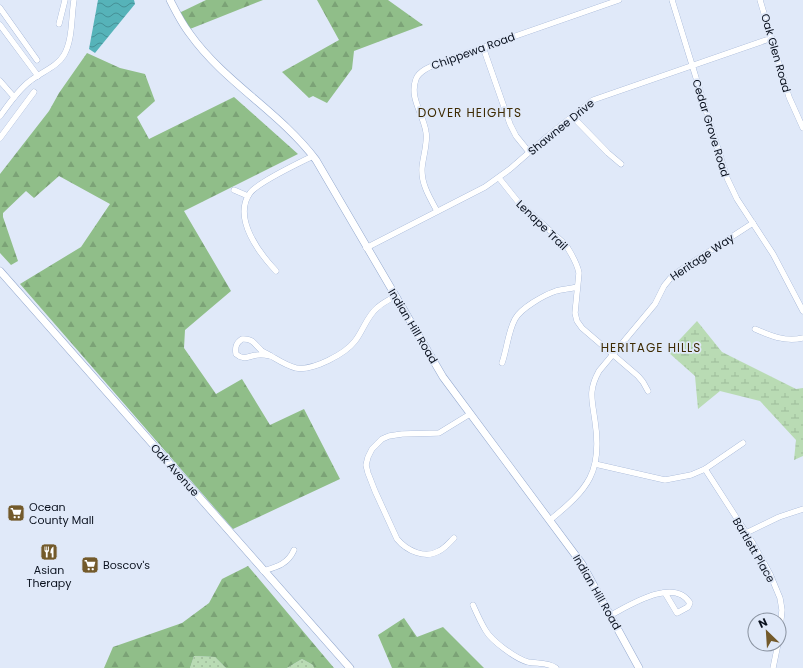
<svg xmlns="http://www.w3.org/2000/svg" width="803" height="668" font-family="Poppins,sans-serif">
	<defs>
		<pattern id="grass-dots" width="8" height="8" patternUnits="userSpaceOnUse"><rect width="8" height="8" fill="#b9dbb4"/><path d="M2 2h.1M6 6h.1" fill="none" stroke="#9ebb9a" stroke-width="1.8" stroke-linecap="round"/></pattern>
		<pattern id="forest-firs" width="22" height="20" patternUnits="userSpaceOnUse"><rect width="22" height="20" fill="#90be89"/><path d="M5 1l3.5 6h-7zM16 11l3.5 6h-7z" fill="#7ba276"/></pattern>
		<pattern id="wetland-marsh" width="20" height="14" patternUnits="userSpaceOnUse"><rect width="20" height="14" fill="#b9dbb4"/><path d="M1 5h8M5 5V1M11 12h8M15 12V8" fill="none" stroke="#9ebb9a"/></pattern>
		<pattern id="water-waves" width="16" height="10" patternUnits="userSpaceOnUse"><rect width="16" height="10" fill="#56b3b9"/><path d="M0 5q4-4 8 0t8 0" fill="none" stroke="#459096"/></pattern>
	</defs>
	<rect width="100%" height="100%" fill="#e0e9f9"/>
	<!-- grass -->
	<g fill="url(#grass-dots)">
		<path d="M194 656 215 657 226 668H190Z"/>
		<path d="M302 659 313 665 314 668H287Z"/>
	</g>
	<!-- forest -->
	<g fill="url(#forest-firs)">
		<path d="M206 0H263L190 29 179 13Z"/>
		<path d="M317 0H388L423 25 354 51 352 69 327 103 313 96 309 98 282 72 339 40Z"/>
		<path d="M87 53 120 68 145 74 155 101 137 117 149 139 234 97 298 154 184 211 231 291 185 330 184 348 216 394 242 379 270 425 304 409 340 479 233 529 20 284 81 247 110 204 59 176 34 198 26 191 3 213V217L18 261 11 265 0 253V174L49 111 59 93Z"/>
		<path d="M248 566 334 668H314L313 665 302 659 287 668H226L215 657 194 656 190 668H104L113 647 182 623 209 603 222 579Z"/>
		<path d="M404 618 417 637 443 627 484 668H392L378 635Z"/>
	</g>
	<!-- wetland -->
	<path fill="url(#wetland-marsh)" d="M697 321 722 352 796 389 803 388V456L794 460 796 440 760 401 720 391 698 409 695 376 668 352Z"/>
	<!-- water -->
	<path fill="url(#water-waves)" d="M98 0H134L135 4 95 53 89 49Z"/>
	<g fill="none" stroke-linecap="round" stroke-linejoin="round">
		<!-- minor casing -->
		<g stroke="#93a8ce" stroke-width="6">
			<g id="minor">
				<path d="M672 0 727 178 737 199 773 254 803 311"/>
				<path d="M760 0 789 97 803 128"/>
				<path d="M0 8 37 60"/>
				<path d="M59 24 65 0"/>
				<path d="M0 25 38 76"/>
				<path d="M483 47 510 124 516 136 529 152"/>
				<path d="M0 81 14 97"/>
				<path d="M0 116C9 104 18 90 30 81 41 72 57 67 64 55 73 39 71 17 74 0"/>
				<path d="M572 116 608 153 621 164"/>
				<path d="M0 138 34 92"/>
				<path d="M499 178 519 203 566 245C571 254 577 262 579 273L575 313 577 321 582 328 638 376 643 382 648 391"/>
				<path d="M234 190 248 196"/>
				<path d="M437 211C430 198 421 184 422 168 423 156 428 143 426 132 423 113 409 98 416 79 420 69 435 65 444 61L619 0"/>
				<path d="M366 248 485 187 510 169 549 135 593 100 772 38"/>
				<path d="M276 271C260 254 232 218 250 193 258 182 299 163 313 156"/>
				<path d="M755 329C771 336 785 342 803 338"/>
				<path d="M242 339C253 338 255 345 262 351 265 353 268 354 271 356 266 355 262 354 257 355 248 356 244 361 236 354 235 347 236 343 242 339Z"/>
				<path d="M271 356C278 360 287 366 296 368 313 371 345 354 355 341 363 331 367 316 377 308 382 303 389 300 395 296"/>
				<path d="M502 363C507 349 508 332 515 319 521 308 544 295 556 291 563 289 570 289 577 287"/>
				<path d="M595 464 665 480 691 475 705 469 743 443"/>
				<path d="M705 469 754 545 770 574 780 598 782 610 779 638"/>
				<path d="M550 520C588 489 603 472 595 421 592 399 588 391 599 371L655 304 664 286 673 275 753 223"/>
				<path d="M746 533 779 517 803 509"/>
				<path d="M454 538C449 543 445 548 439 551 425 559 407 551 397 539L375 491 368 473 366 465 368 457 372 449 382 439 389 436 402 434 439 433 470 414"/>
				<path d="M263 571C277 567 288 564 294 550"/>
				<path d="M473 605C477 614 481 623 486 631 492 641 516 659 528 662 538 664 547 662 556 668"/>
				<path d="M611 615C630 605 674 577 690 603L688 607 677 613 665 593"/>
				<path d="M773 668 778 644"/>
			</g>
		</g>
		<!-- tertiary casing -->
		<g stroke="#93a8ce" stroke-width="8">
			<g id="tertiary">
				<path d="M170 0C176 12 182 24 190 34 224 82 280 112 316 160L443 377 582 564 639 668"/>
				<path d="M0 271 350 668"/>
			</g>
		</g>
		<!-- minor -->
		<use href="#minor" stroke="#fff" stroke-width="5.5"/>
		<!-- tertiary -->
		<use href="#tertiary" stroke="#fff" stroke-width="7"/>
	</g>
	<!-- icons -->
	<defs>
		<g id="supermarket-square" transform="scale(0.9)"><rect x="-9" y="-9" width="18" height="18" rx="4" fill="#735a2b" stroke="#e0e9f9"/><path d="M-6-5.5h2.5l.6 2H6L4.5 2H-2.5L-4.4-4H-6ZM-1.5 3.2a1.3 1.3 0 1 0 .1 0ZM3 3.2a1.3 1.3 0 1 0 .1 0Z" fill="#fff"/></g>
		<g id="restaurant-square" transform="scale(0.9)"><rect x="-9" y="-9" width="18" height="18" rx="4" fill="#735a2b" stroke="#e0e9f9"/><path d="M-5-6h1v4h1v-4h1v4h1v-4h1v5L-1.5 .5V6h-2V.5L-5-1ZM5-6V6H3V1.5H1.5Q1.5-4 5-6Z" fill="#fff"/></g>
	</defs>
	<g fill-rule="evenodd">
		<use href="#supermarket-square" x="16" y="513"/>
		<use href="#restaurant-square" x="49" y="552"/>
		<use href="#supermarket-square" x="90" y="565"/>
	</g>
	<g text-anchor="middle" dominant-baseline="central" stroke-width="3.5" stroke-linejoin="round" paint-order="stroke">
		<!-- street labels -->
		<g font-size="11" fill="#0a111e" stroke="#e0e9f9">
			<text transform="translate(473 51) rotate(-20)">Chippewa Road</text>
			<text transform="translate(776 53) rotate(74)">Oak Glen Road</text>
			<text transform="translate(561 127) rotate(-39)">Shawnee Drive</text>
			<text transform="translate(711 128) rotate(73)">Cedar Grove Road</text>
			<text transform="translate(542 225) rotate(44)">Lenape Trail</text>
			<text transform="translate(702 257) rotate(-34)">Heritage Way</text>
			<text transform="translate(413 326) rotate(59)">Indian Hill Road</text>
			<text transform="translate(175 470) rotate(48)">Oak Avenue</text>
			<text transform="translate(754 550) rotate(60)">Bartlett Place</text>
			<text transform="translate(597 592) rotate(60)">Indian Hill Road</text>
		</g>
		<!-- poi labels -->
		<g font-size="11" fill="#0a111e" stroke="#e0e9f9" text-anchor="start">
			<text x="29" y="507">Ocean<tspan x="29" dy="13">County Mall</tspan></text>
			<text x="103" y="565">Boscov's</text>
			<text x="49" y="570" text-anchor="middle">Asian<tspan x="49" dy="13">Therapy</tspan></text>
		</g>
		<!-- neighbourhood labels -->
		<g font-size="12" letter-spacing="1" fill="#3e2b03" stroke="#e0e9f9">
			<text x="470" y="112">DOVER HEIGHTS</text>
			<text x="651" y="347">HERITAGE HILLS</text>
		</g>
	</g>
	<!-- north arrow -->
	<g transform="translate(767 632) rotate(335)"><circle r="19" fill="#e0e9f9" stroke="#8a93a1"/>
	<path d="M0-3L7 15L0 10L-7 15Z" fill="#735a2b"/>
	<text y="-6" font-size="11" font-weight="bold" text-anchor="middle" fill="#0a111e">N</text>
	</g>
</svg>
